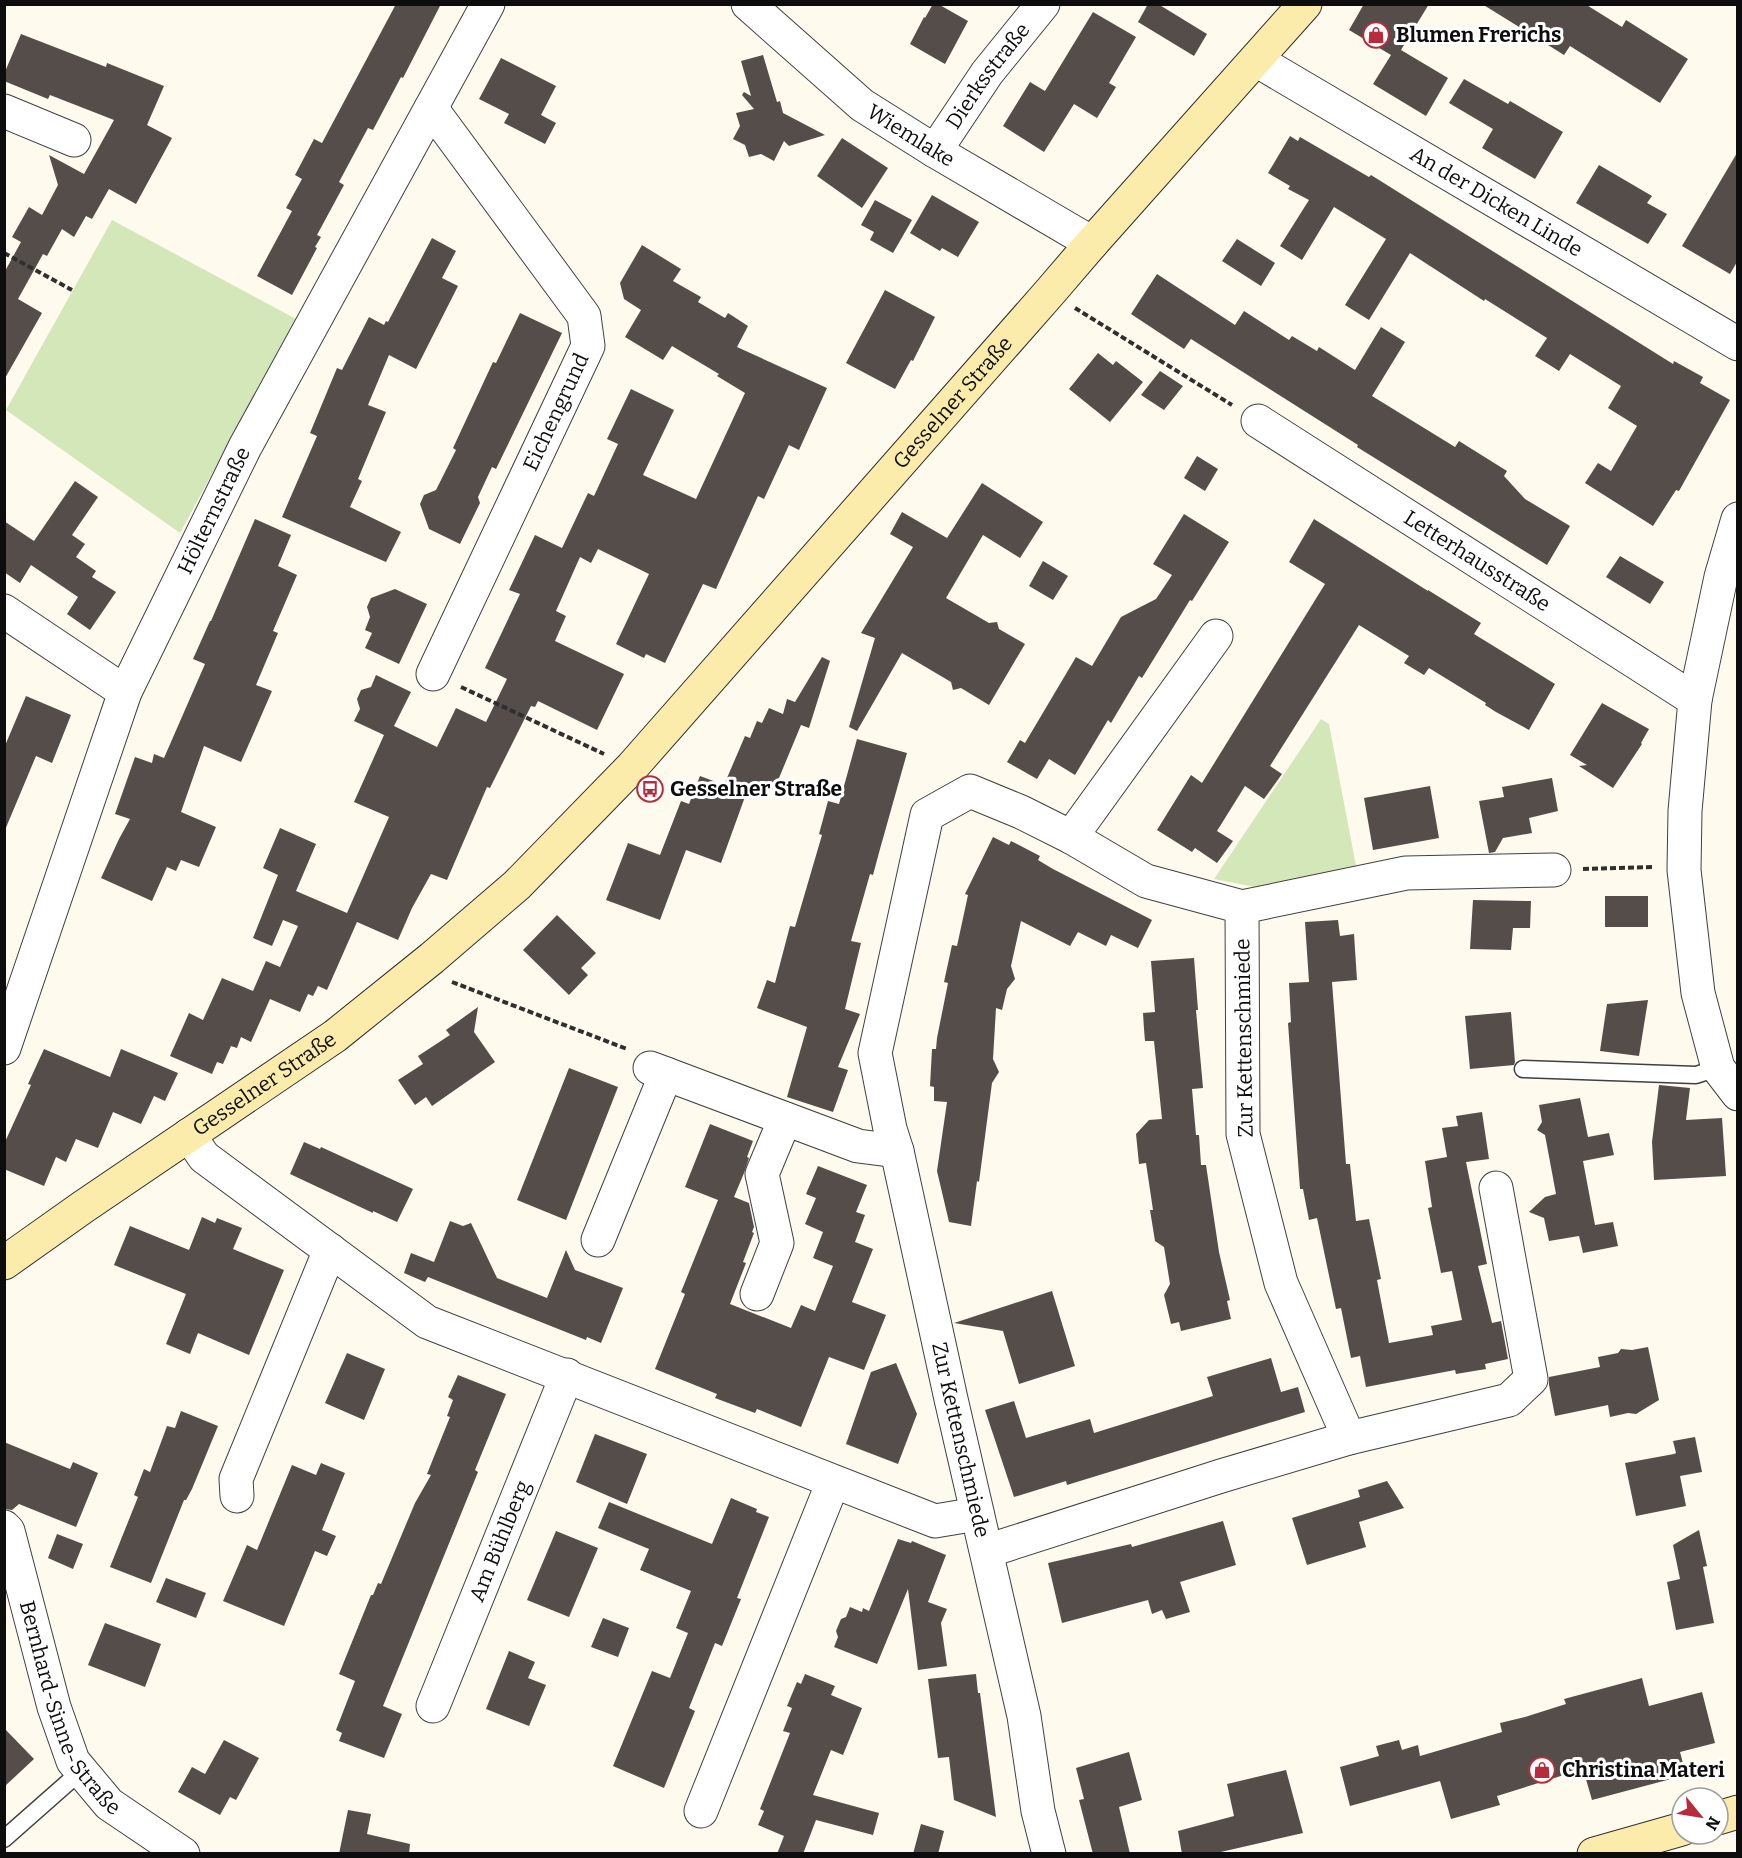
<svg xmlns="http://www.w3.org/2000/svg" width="1742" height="1858" font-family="Bitter,serif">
	<rect width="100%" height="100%" fill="#fefaed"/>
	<!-- green -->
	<g fill="#d4e7b9">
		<path d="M112 220 296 319 180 533 6 410Z"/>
		<path d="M1321 719 1329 724 1356 866 1260 888 1214 879Z"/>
	</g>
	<!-- building -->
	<g fill="#554d4a">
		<path d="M396 4H441L403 78 401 77 373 130 368 128 339 182 344 185 317 235 321 237 315 247 317 248 292 295 257 276 292 211 286 208 302 179 295 175 314 139 322 143Z"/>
		<path d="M933 4H938L968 21 945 64 910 44 924 17 925 18Z"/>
		<path d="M1148 4H1158L1207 34 1194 56 1138 22Z"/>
		<path d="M1364 4H1429L1401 50 1448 78 1426 116 1373 84 1391 55 1349 30Z"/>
		<path d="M1482 4H1585L1622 27 1626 20 1688 59 1660 103 1570 46 1564 55Z"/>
		<path d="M1093 12 1136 37 1109 83 1116 87 1097 118 1074 104 1044 152 1003 126 1030 82 1045 91Z"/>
		<path d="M21 34 106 67 107 63 164 86 147 125 172 138 136 204 109 189 92 219 86 216 74 237 62 229 47 256 43 254 18 299 42 313 4 380V273L21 242 12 237 29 207 42 215 58 185 49 155 84 174 114 120 50 95 48 99 4 81V74Z"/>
		<path d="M763 55 777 102 780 101 783 113 825 135 789 146 784 141 774 161 761 154 749 157 745 145 733 139 740 126 736 113 754 109 742 95 744 92 751 96 741 61Z"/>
		<path d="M501 58 556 86 541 115 556 123 545 144 504 123 509 114 479 99Z"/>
		<path d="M1464 79 1508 104 1510 101 1563 132 1535 179 1482 148 1493 129 1449 103Z"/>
		<path d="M1290 136 1298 141 1300 137 1369 177 1371 175 1673 364 1674 361 1703 377 1700 383 1730 400 1679 491 1676 490 1653 526 1585 483 1598 463 1611 471 1637 426 1608 408 1621 386 1570 354 1559 371 1548 364 1535 356 1547 338 1485 299 1484 301 1410 253 1369 320 1345 305 1386 239 1334 207 1302 260 1280 246 1309 200 1288 189 1290 186 1268 173Z"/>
		<path d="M842 138 888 168 862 208 817 176Z"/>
		<path d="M1737 153V262L1730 274 1682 246Z"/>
		<path d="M1599 165 1652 196 1647 203 1667 214 1648 244 1576 203Z"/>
		<path d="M932 195 979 222 958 257 942 248 940 251 910 233Z"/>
		<path d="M875 200 912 220 893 253 870 240 874 232 861 225Z"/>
		<path d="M432 238 456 251 442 278 458 286 416 369 389 355 368 405 386 412 358 479 362 481 350 507 401 532 386 562 282 517 317 436 310 433 337 368 342 370 369 317 384 325 386 321 388 322Z"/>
		<path d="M1237 239 1275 263 1261 286 1222 261Z"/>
		<path d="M642 245 681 269 673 281 701 297 698 302 725 318 728 313 748 326 737 347 827 388 799 450 789 445 764 499 758 496 716 589 703 584 665 663 646 654 644 658 616 644 649 574 598 549 591 563 580 557 556 611 566 616 555 641 624 674 597 730 538 701 535 707 531 706 490 788 487 787 447 880 431 874 412 908 398 940 357 922 327 990 318 986 313 996 308 994 300 1012 270 999 251 1042 241 1037 237 1048 231 1046 223 1064 217 1062 212 1074 170 1056 189 1013 203 1020 222 978 253 991 266 961 280 967 298 926 283 920 272 946 253 938 278 875 263 868 280 828 316 844 296 891 347 913 389 817 354 802 384 735 354 721 360 709 357 699 361 690 371 687 376 675 411 692 394 726 437 747 456 708 486 722 507 679 485 668 520 594 509 590 535 535 562 548 588 493 594 496 618 444 607 439 631 389 674 410 643 475 696 499 745 393 717 376 719 374 672 346 663 360 625 337 641 310 624 299 620 283Z"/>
		<path d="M1157 274 1235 325 1244 311 1289 340 1292 336 1317 351 1319 347 1355 370 1381 327 1405 342 1372 396 1455 447 1459 441 1507 471 1504 476 1525 499 1570 526 1547 565 1357 447 1358 445 1191 339 1184 349 1131 314Z"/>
		<path d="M885 290 935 317 913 361 911 360 895 389 846 363Z"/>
		<path d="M520 313 562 333 496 469 492 467 478 497 480 503 460 544 429 529 420 504 424 495 436 490 456 450 453 448 493 362 496 363Z"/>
		<path d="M1098 353 1113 365 1116 361 1143 382 1110 422 1069 389Z"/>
		<path d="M1160 371 1183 386 1164 410 1141 395Z"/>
		<path d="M1197 456 1218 469 1205 491 1184 478Z"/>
		<path d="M75 481 98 497 72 535 85 544 76 557 96 571 92 577 116 592 90 630 67 614 78 597 31 565 20 583 4 572V521L34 541Z"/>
		<path d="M982 483 1043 522 1020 558 983 535 946 598 989 623 997 622 999 629 1025 644 989 705 961 688 953 690 951 682 902 653 857 731 849 727 875 638 861 633 913 547 890 534 902 512 947 538Z"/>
		<path d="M1184 514 1229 542 1192 601 1190 600 1142 678 1139 676 1111 723 1108 720 1075 775 1049 759 1037 779 1007 762 1020 740 1025 743 1076 657 1092 666 1121 617 1156 599 1172 575 1153 564Z"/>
		<path d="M255 519 291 535 278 566 297 575 273 631 278 633 256 685 272 691 241 762 204 746 181 812 216 827 199 867 181 860 176 871 167 867 152 901 101 878 119 839 130 819 115 814 135 757 152 763 154 754 164 758 205 664 193 659 210 621H211Z"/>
		<path d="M1314 519 1428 591V590L1481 623 1474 634 1555 684 1529 730 1496 712 1485 705 1486 703 1429 668 1424 675 1404 663 1409 656 1359 625 1270 766 1282 774 1264 799 1245 786 1217 831 1233 841 1217 863 1195 848 1192 852 1157 830 1191 775 1202 783 1325 584 1289 562Z"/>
		<path d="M1620 556 1664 582 1650 604 1606 577Z"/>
		<path d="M1043 561 1068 576 1053 600 1029 586Z"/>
		<path d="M395 589 427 604 399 664 365 648 372 633 365 630 370 617 367 607 371 598Z"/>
		<path d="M822 657 830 661 809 728 801 725 774 790 760 785 755 797 746 794 721 863 686 850 660 920 606 900 628 843 660 855 681 801 689 804 700 776 724 785 745 736 750 738 757 721 762 723 769 708 783 714 787 699 795 702Z"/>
		<path d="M26 696 71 715 52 763 36 756 5 830 4 748Z"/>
		<path d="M1602 703 1649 729 1641 743 1642 744 1613 788 1579 766 1587 765 1570 755Z"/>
		<path d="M857 739 907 753 880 849 873 875 870 874 851 941 861 943 845 1009 860 1014 838 1067 848 1070 833 1112 787 1097 807 1027 757 1008 767 980 775 983 790 926 795 927 822 835 819 834 828 801 839 804Z"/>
		<path d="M1552 778 1558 811 1529 818 1532 833 1503 838 1495 852 1489 853 1479 801 1504 797 1502 787Z"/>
		<path d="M1430 786 1439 838 1373 850 1364 798Z"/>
		<path d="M993 837 1009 845 1011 841 1040 856 1038 860 1053 869 1152 920 1138 948 1111 935 1106 946 1078 932 1070 946 1021 921 1011 966 1015 979 1007 989 1002 1010 996 1008 993 1059 999 1072 992 1083 979 1182 977 1181 971 1226 949 1222 937 1171 947 1102 934 1101V1087L930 1086 932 1049H936L937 1038 948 983 944 982 952 945 957 946 968 895 965 894Z"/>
		<rect x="1605" y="896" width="43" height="31"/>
		<path d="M1473 900 1531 901 1530 928H1513L1511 950 1470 949Z"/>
		<path d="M557 915 596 953 581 968 588 975 569 995 523 950Z"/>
		<path d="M1338 920 1340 936 1354 934 1357 980 1332 982 1346 1164H1350L1356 1221 1369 1219 1381 1279 1377 1280 1389 1343 1433 1335 1431 1326 1462 1320 1452 1271 1441 1273 1428 1208 1432 1207 1425 1161 1447 1157 1442 1128 1458 1126 1456 1116 1482 1112 1489 1159 1466 1162 1487 1264 1478 1266 1492 1323 1501 1321 1508 1359 1485 1364 1486 1369 1456 1374 1455 1370 1366 1387 1360 1356 1351 1358 1341 1308 1336 1309 1317 1218 1309 1220 1303 1189H1300L1288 1023 1291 1022 1289 983 1309 982 1305 922Z"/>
		<path d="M1194 958 1198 1010H1196L1203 1088 1192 1089 1196 1135H1199L1201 1165H1206L1219 1252 1230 1300 1227 1301 1231 1319 1181 1331 1179 1322 1171 1324 1164 1295 1170 1284 1164 1247 1155 1241 1150 1210H1153L1146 1163 1139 1164 1136 1134 1149 1120 1162 1119 1154 1041H1145L1144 1029 1143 1013 1155 1012 1151 961Z"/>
		<path d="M1648 1000 1639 1056 1600 1051 1607 1004Z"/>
		<path d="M478 1007 474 1032 495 1062 432 1106 426 1097 415 1105 398 1080 423 1064 418 1056 450 1035 446 1030Z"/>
		<path d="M1511 1012 1515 1062 1514 1065 1470 1069 1465 1016Z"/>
		<path d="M44 1049 110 1077 121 1049 178 1073 165 1101 154 1096 141 1124 113 1112 98 1148 76 1139 66 1162 56 1157 44 1186 4 1169V1144L31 1085 28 1084Z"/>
		<path d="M569 1068 618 1087 566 1220 517 1200Z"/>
		<path d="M1659 1085 1690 1088 1686 1120 1722 1118 1726 1176 1654 1180 1652 1142Z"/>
		<path d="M1580 1098 1588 1137 1609 1133 1614 1155 1583 1161 1595 1225 1613 1222 1618 1246 1583 1253 1579 1236 1549 1241 1544 1218 1529 1212 1545 1197 1556 1194 1545 1135 1537 1130 1542 1122 1539 1105Z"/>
		<path d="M710 1124 753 1141 747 1157 749 1158 744 1173 734 1197 749 1203 754 1227 752 1232 754 1233 743 1262 746 1263 730 1304 791 1328 801 1305 815 1311 833 1266 813 1258 823 1232 805 1224 816 1198 806 1194 818 1166 867 1185 856 1212 865 1215 855 1242 873 1249 852 1302 886 1315 864 1370 829 1357 801 1427 757 1409 755 1413 715 1398 717 1394 655 1369 685 1294 681 1292 718 1200 685 1187Z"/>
		<path d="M304 1142 320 1149 321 1147 413 1189 397 1222 373 1211V1213L290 1174Z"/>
		<path d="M202 1217 215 1223 217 1218 242 1228 233 1249 284 1270 249 1355 198 1333 190 1354 166 1344 186 1294 114 1265 130 1226 189 1250Z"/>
		<path d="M450 1221 463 1226 471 1223 497 1278 547 1298 566 1250 575 1270 623 1288 601 1343 587 1337 586 1340 428 1277 425 1282 404 1273 411 1253 434 1262Z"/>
		<path d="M1052 1291 1075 1366 1019 1384 1003 1331 954 1323Z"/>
		<path d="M1648 1347 1659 1400 1636 1414 1628 1413 1610 1417 1608 1405 1555 1416 1549 1385V1377L1600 1367 1598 1357 1618 1353 1621 1349 1632 1350Z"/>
		<path d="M347 1353 385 1369 364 1420 325 1403Z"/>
		<path d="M1271 1358 1281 1392 1298 1387 1305 1412 1067 1485 1066 1481 1014 1497 985 1410 1014 1401 1026 1438 1090 1419 1094 1433 1213 1396 1207 1377Z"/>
		<path d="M896 1363 917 1414 898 1464 846 1444 871 1372Z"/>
		<path d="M458 1375 506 1394 475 1470 478 1472 383 1706 402 1714 384 1758 339 1741 342 1733 336 1730 355 1681 339 1674 371 1595H373L378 1583 381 1584 415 1503 431 1475 427 1474 450 1417 447 1416 453 1400 448 1397Z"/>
		<path d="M181 1411 218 1426 192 1489 186 1500H184L151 1583 110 1567 138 1497 134 1495 144 1469 150 1472 167 1426 175 1428Z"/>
		<path d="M595 1434 647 1454 627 1504 576 1482Z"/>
		<path d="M1695 1437 1702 1472 1680 1476 1686 1506 1636 1516 1625 1463 1674 1454 1676 1453 1673 1441Z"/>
		<path d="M4 1442 70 1469 73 1462 98 1473 76 1527 19 1504 12 1510 4 1509Z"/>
		<path d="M321 1463 345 1473 322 1530 336 1536 327 1556 315 1551 284 1626 223 1601 247 1545 257 1550 292 1465 316 1475Z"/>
		<path d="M1387 1481 1404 1508 1359 1522 1366 1547 1307 1565 1292 1518 1360 1497 1358 1490Z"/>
		<path d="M731 1498 757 1509 756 1512 769 1517 737 1598 741 1599 722 1646 715 1643 689 1708 695 1711 664 1788 613 1766 652 1671 670 1678 688 1633 676 1628 691 1591 640 1570 649 1549 598 1528 609 1502 712 1544Z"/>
		<path d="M1223 1521 1236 1565 1180 1582 1190 1612 1166 1619 1162 1610 1152 1614 1148 1600 1062 1623 1048 1563 1131 1544 1132 1547Z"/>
		<path d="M1699 1530 1707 1566 1703 1567 1714 1623 1676 1630 1667 1582 1680 1579 1673 1545Z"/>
		<path d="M556 1531 598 1548 569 1617 527 1600Z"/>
		<path d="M57 1534 83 1544 73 1569 48 1558Z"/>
		<path d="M898 1539 911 1543 912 1541 946 1555 928 1602 947 1609 941 1623 947 1666 918 1670 908 1589 877 1664 834 1647 838 1637 836 1631 841 1619 846 1617 850 1607 862 1612 863 1608 869 1611Z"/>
		<path d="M166 1578 206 1593 196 1618 156 1602Z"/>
		<path d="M603 1618 629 1628 618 1657 591 1647Z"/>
		<path d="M105 1623 161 1644 145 1687 88 1665Z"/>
		<path d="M509 1651 535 1662 528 1678 546 1685 529 1726 486 1709Z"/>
		<path d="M805 1674 835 1686 831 1695 862 1708 843 1755 831 1750 813 1795 879 1813 873 1835 816 1820 803 1854H777L784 1836 758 1825 764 1811 760 1809 790 1733 783 1731 792 1708 787 1706 797 1682 801 1684Z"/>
		<path d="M976 1674 978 1693H980L996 1817 954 1800 949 1757 938 1758 928 1679Z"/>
		<path d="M1642 1678 1649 1706 1702 1692 1715 1743 1680 1752 1686 1775 1592 1800 1583 1769 1497 1796 1500 1805 1451 1819 1440 1781 1350 1806 1340 1767 1379 1756 1376 1746 1399 1740 1402 1750 1418 1745 1420 1756 1502 1732 1500 1723 1525 1717 1566 1704 1564 1699Z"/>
		<path d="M4 1728 34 1759 4 1787Z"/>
		<path d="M224 1740 259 1758 236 1800 230 1797 220 1815 178 1792 192 1767 205 1774Z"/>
		<path d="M1129 1752 1142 1800 1119 1807 1130 1854H1093L1079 1800 1084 1799 1076 1768Z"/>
		<path d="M1286 1770 1303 1833 1212 1854H1182L1178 1831 1234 1816 1227 1784Z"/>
		<path d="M348 1810 371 1814 367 1834 410 1844 409 1854H339Z"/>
		<path d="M921 1824 944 1831 938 1854H913Z"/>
	</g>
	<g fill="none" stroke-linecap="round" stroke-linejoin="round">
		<!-- lane casing -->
		<g stroke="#404040" stroke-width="19">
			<g id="lane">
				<path d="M1523 1069 1696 1075 1718 1068"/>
				<path d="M4 1839 81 1771"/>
			</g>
		</g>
		<!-- street casing -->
		<g stroke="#404040" stroke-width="35">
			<g id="street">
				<path id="s1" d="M748 4 862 105 935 151 1092 243"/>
				<path id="s2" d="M1256 60 1738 344"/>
				<path d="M431 108 584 316 588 346 433 674"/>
				<path d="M4 111 74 140"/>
				<path id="s3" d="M935 151 987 73 1043 4"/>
				<path id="s4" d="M1258 421 1695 700"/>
				<path d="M1738 519 1721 577 1695 700 1685 811 1684 870 1698 993 1718 1068 1738 1094"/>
				<path d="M4 611 125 692"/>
				<path d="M1071 837 1216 636"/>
				<path d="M1242 907 1406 873 1554 870"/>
				<path id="s5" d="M4 1048 125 692 245 447 488 4"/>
				<path d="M650 1068 858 1146 897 1151"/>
				<path d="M189 1135 204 1157 427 1322 935 1521 977 1514"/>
				<path d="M598 1240 666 1074"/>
				<path d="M757 1294 777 1243 762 1174 785 1119"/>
				<path d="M1349 1438 1509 1400 1531 1379 1496 1188"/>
				<path d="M237 1496 236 1479 330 1250"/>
				<path id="s6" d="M4 1527 8 1531 54 1707 73 1761 109 1804 183 1854"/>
				<path id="s7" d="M987 1551 1221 1476 1349 1438 1281 1283 1243 1134 1242 907 1146 881 1071 837 1021 812 970 791 927 815 875 1053 890 1129 897 1151 951 1399 1024 1716 1038 1811 1049 1854"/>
				<path id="s8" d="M433 1706 567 1375"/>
				<path d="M701 1811 833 1482"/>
			</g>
		</g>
		<!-- secondary casing -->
		<g stroke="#2f2f2f" stroke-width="35">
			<g id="secondary">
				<path id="s9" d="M4 1263 83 1207 335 1036 432 958 517 885 632 767 1050 292 1092 243 1305 4"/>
				<path d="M1718 1818 1738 1812"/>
				<path d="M1594 1854 1682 1829"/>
			</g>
		</g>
		<!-- path -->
		<g stroke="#2f2f2f" stroke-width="4" stroke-dasharray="6 3" stroke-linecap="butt">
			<path d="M4 253 72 290"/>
			<path d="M1075 308 1232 405"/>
			<path d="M461 687 604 754"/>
			<path d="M1583 869 1654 867"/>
			<path d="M452 982 627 1049"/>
		</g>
		<!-- lane -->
		<use href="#lane" stroke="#fff" stroke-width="16"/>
		<!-- street -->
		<use href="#street" stroke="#fff" stroke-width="33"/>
		<!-- secondary -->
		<use href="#secondary" stroke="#fbecac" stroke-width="33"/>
	</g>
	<!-- icons -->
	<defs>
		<g id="shop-ring" transform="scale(1.35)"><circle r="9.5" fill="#fff" stroke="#b62c3c" stroke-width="1.5"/><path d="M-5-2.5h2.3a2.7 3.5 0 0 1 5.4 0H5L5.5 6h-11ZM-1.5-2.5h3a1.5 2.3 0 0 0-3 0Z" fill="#b62c3c"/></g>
		<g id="bus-ring" transform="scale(1.35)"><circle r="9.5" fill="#fff" stroke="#b62c3c" stroke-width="1.5"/><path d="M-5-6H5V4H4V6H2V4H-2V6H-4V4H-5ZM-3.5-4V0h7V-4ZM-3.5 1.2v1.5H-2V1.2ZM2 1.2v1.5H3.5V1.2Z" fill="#b62c3c"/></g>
	</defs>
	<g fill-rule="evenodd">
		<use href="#shop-ring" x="1376" y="35"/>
		<use href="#bus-ring" x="650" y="789"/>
		<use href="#shop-ring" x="1542" y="1770"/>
	</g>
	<g text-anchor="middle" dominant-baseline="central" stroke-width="6" stroke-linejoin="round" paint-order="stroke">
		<!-- poi labels -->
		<g font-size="21" font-weight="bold" fill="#0d0d0d" stroke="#fff" text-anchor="start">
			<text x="1396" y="35">Blumen Frerichs</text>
			<text x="670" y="789">Gesselner Straße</text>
			<text x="1562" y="1770">Christina Materi</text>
		</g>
		<!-- street labels -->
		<g font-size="21" fill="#0d0d0d" stroke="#fff">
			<text stroke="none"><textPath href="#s3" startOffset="92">Dierksstraße</textPath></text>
			<text stroke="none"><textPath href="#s1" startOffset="210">Wiemlake</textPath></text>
			<text stroke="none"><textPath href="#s2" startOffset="279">An der Dicken Linde</textPath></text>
			<text stroke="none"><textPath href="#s9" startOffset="1288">Gesselner Straße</textPath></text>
			<text transform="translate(556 412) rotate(-65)">Eichengrund</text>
			<text stroke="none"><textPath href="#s5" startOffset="578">Hölternstraße</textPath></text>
			<text stroke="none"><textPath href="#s4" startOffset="260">Letterhausstraße</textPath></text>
			<text transform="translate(1244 1038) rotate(-91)">Zur Kettenschmiede</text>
			<text stroke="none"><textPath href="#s9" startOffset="316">Gesselner Straße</textPath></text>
			<text stroke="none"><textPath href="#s7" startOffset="1916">Zur Kettenschmiede</textPath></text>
			<text stroke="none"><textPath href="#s8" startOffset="178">Am Bühlberg</textPath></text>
			<text stroke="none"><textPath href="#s6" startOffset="195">Bernhard-Sinne-Straße</textPath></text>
		</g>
	</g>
	<!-- border -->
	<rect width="1742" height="1858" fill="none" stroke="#0d0d0d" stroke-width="12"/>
	<!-- north arrow -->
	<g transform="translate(1700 1816) rotate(120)"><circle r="28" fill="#ffffff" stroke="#9e9e9e" stroke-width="1.5"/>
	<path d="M0-4.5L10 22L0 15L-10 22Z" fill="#b62c3c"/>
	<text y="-9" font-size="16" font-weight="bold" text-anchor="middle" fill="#0d0d0d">N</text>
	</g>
</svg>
